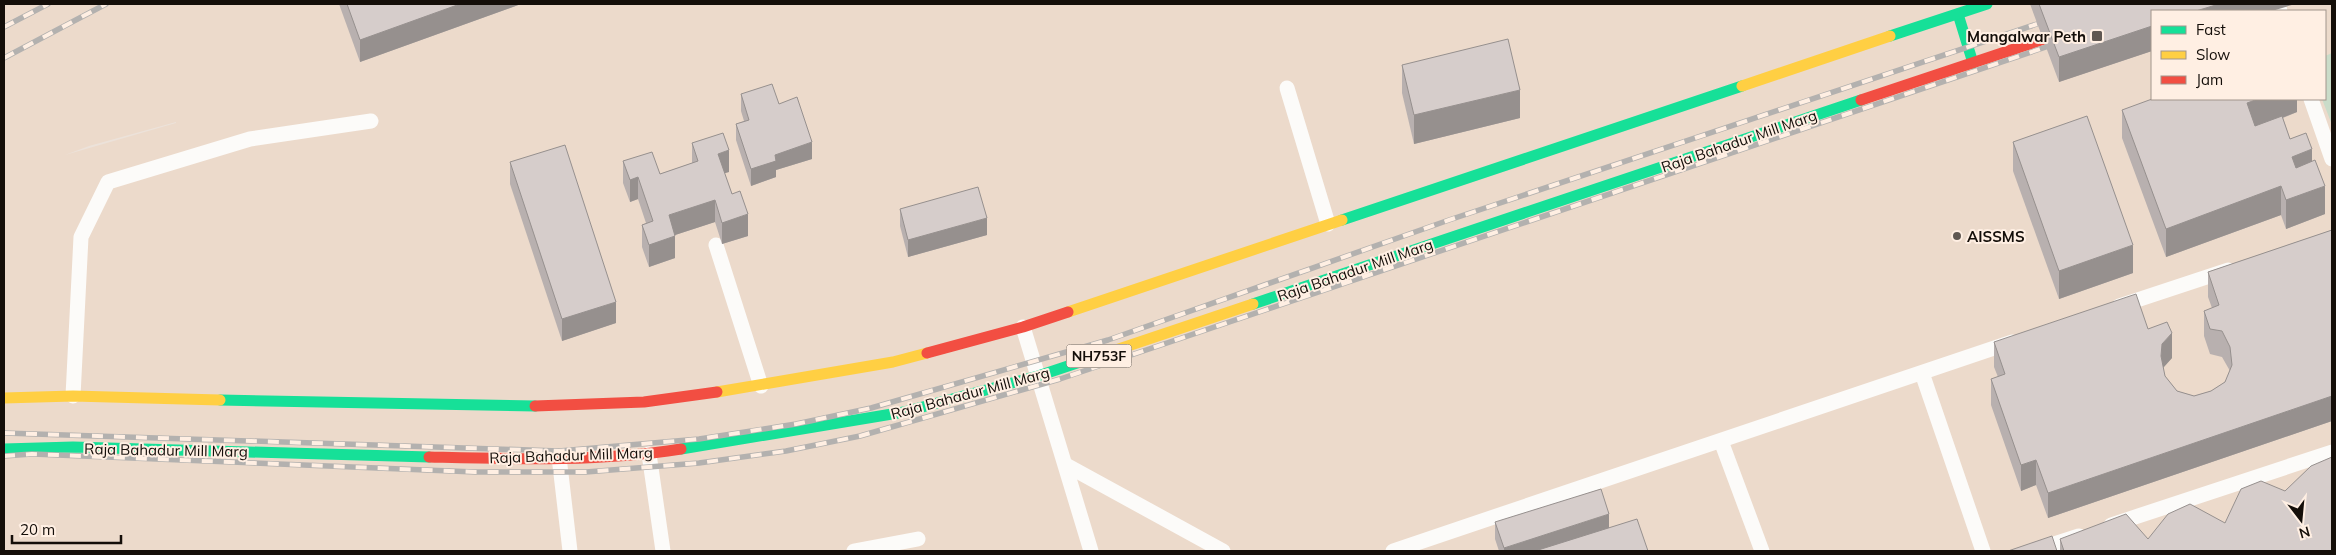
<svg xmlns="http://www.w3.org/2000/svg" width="2336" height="555" font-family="Mulish,sans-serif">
	<rect width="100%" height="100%" fill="#ece2da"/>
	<!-- built -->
	<path fill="#ecdacb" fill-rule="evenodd" d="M4 4H2332V551H4ZM2152 11H2325V99H2152ZM176 122V123L65 155 89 146Z"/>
	<!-- pitch -->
	<path fill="#cadcc9" d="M2332 53V125L2322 99H2325V56Z"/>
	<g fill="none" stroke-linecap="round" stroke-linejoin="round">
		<!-- lane -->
		<g stroke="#fcfbf9" stroke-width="15">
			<path d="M2278 4 2280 11"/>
			<path d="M1287 88 1328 224"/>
			<path d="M2311 99 2332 159"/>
			<path d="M716 245 761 386"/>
			<path d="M2119 306 2228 270"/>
			<path d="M1023 327 1091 551"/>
			<path d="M1922 373 1983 551"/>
			<path d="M73 396 81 237 108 182 250 139 371 121"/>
			<path d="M1721 441 1762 551"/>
			<path d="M649 454 663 551"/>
			<path d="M559 457 570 551"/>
			<path d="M1066 465 1223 551"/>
			<path d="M2111 525 2332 452"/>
			<path d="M854 551 918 539"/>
			<path d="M1393 551 2012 342"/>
			<path d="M2032 551 2079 536"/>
		</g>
		<!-- fast -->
		<g stroke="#16e098" stroke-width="11">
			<path d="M1958 14 1973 63"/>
			<path d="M1890 36 1987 4"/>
			<path d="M1342 220 1742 86"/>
			<path d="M1253 304 1861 100"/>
			<path d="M220 400 535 406"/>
			<path d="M4 449 73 447 429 457"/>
			<path d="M681 449 904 412 1038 376 1083 361"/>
		</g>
		<!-- slow -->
		<g stroke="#ffcf43" stroke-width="11">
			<path d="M1742 86 1890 36"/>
			<path d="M1068 312 1342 220"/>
			<path d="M1083 361 1253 304"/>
			<path d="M717 392 893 362 927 353"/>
			<path d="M4 398 73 396 220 400"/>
		</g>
		<!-- jam -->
		<g stroke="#f24e42" stroke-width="11">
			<path d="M1861 100 2149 4"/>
			<path d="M927 353 1023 327 1068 312"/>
			<path d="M535 406 644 402 717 392"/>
			<path d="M429 457C512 459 598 462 681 449"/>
		</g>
		<!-- rail casing -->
		<g stroke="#b3b1af" stroke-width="5.5">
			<g id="rail">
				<path d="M4 27 48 4"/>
				<path d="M4 58 106 4"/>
				<path d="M4 433 559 451 699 439 796 424 871 408 1108 340 1449 220 2037 24"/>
				<path d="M4 456 32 454 475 472H586L699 463 786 451 860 436 1060 379 2046 47"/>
			</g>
		</g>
		<!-- rail -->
		<use href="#rail" stroke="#ffefe3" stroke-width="4" stroke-dasharray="11" stroke-linecap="butt"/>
	</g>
	<!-- wall -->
	<g fill="#b8b0af">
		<path d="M339 4H521L360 62Z"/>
		<path d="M2030 4H2295L2152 11V51L2059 82Z"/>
		<path d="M1402 65 1520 118 1414 144 1402 93Z"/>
		<path d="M741 94 779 104 812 159 776 170V177L751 186 736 140V124L744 121 741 111Z"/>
		<path d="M2297 99V112L2283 118 2290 139 2312 161 2325 214 2286 229 2281 215 2166 257 2122 138V110Z"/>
		<path d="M2013 142 2133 273 2059 299 2013 171Z"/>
		<path d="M692 143 729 172 724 173 748 236 722 244 715 222 675 235V258L649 267 642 247V225L646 223 638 199 630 202 623 183V161L660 174 692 163Z"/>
		<path d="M510 162 616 323 562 341 510 184Z"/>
		<path d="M900 209 987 235 908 257 900 226Z"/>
		<path d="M2332 230V421L2048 518 2036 485 2021 491 1991 405V379L1998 377 1994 367V342L2148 329 2172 358 2163 368 2165 376 2177 391 2194 396 2211 391 2225 382 2230 371 2222 357 2210 354 2204 336V311L2212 308 2208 297V272Z"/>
		<path d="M2285 491 2332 551H2060V539H2148L2225 523Z"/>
		<path d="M1495 522 1609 528 1648 551H1499L1495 539Z"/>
	</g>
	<!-- shaded-wall -->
	<g fill="#96908e">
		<path d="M460 4H521L360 62V40Z"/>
		<path d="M2219 4H2295L2272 11H2196Z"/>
		<path d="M2152 26V51L2059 82V57Z"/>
		<path d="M1520 90V118L1414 144V115Z"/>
		<path d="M2258 99H2297V112L2247 131V103Z"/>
		<path d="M812 142V159L776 170V177L751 186V169L775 155Z"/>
		<path d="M2312 149V178L2292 185V157Z"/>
		<path d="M729 150V172L718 175V154Z"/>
		<path d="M638 177V199L630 202V180Z"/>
		<path d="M2281 186V215L2166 257V229Z"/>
		<path d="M2325 186V214L2286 229V200Z"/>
		<path d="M715 200V222L669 237V215Z"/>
		<path d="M748 214V236L722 244V223Z"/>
		<path d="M987 218V235L908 257V240Z"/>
		<path d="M675 236V258L649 267V245Z"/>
		<path d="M2133 245V273L2059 299V271Z"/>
		<path d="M616 302V323L562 341V319Z"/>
		<path d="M2172 333V358L2162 369 2161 356 2162 344Z"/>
		<path d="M2332 396V421L2048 518V493Z"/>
		<path d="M2036 460V485L2021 491V465Z"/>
		<path d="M1609 514V531L1545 551H1504V548Z"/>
	</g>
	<!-- building -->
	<g fill="#d6cdcb" stroke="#96908e">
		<path d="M347 4H460L360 40Z"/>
		<path d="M2039 4H2219L2196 11H2152V26L2059 57Z"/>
		<path d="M1508 39 1520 90 1414 115 1402 65Z"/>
		<path d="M772 84 779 104 797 97 812 142 775 155 776 161 751 169 736 124 749 120 741 94Z"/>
		<path d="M2152 99H2258L2247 103 2255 126 2282 116 2290 139 2306 133 2312 149 2292 157 2296 168 2315 160 2325 186 2286 200 2281 186 2166 229 2122 110Z"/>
		<path d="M2087 116 2133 245 2059 271 2013 142Z"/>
		<path d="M723 133 729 150 718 154 732 194 740 191 748 214 722 223 715 200 669 215 675 236 649 245 642 225 653 221 638 177 630 180 623 161 652 152 660 174 698 161 692 143Z"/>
		<path d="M565 145 616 302 562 319 510 162Z"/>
		<path d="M978 187 987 218 908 240 900 209Z"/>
		<path d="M2332 230V396L2048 493 2036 460 2021 465 1991 379 2005 374 1994 342 2136 294 2148 329 2167 322 2172 333 2162 344 2161 356 2165 376 2177 391 2194 396 2211 391 2225 382 2232 365 2230 347 2222 331 2210 329 2204 311 2219 305 2208 272Z"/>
		<path d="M2332 457V551H2064L2060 539 2126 514 2148 539 2168 514 2190 504 2225 523 2241 489 2261 481 2285 491 2311 466Z"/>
		<path d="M1601 489 1609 514 1504 548 1495 522Z"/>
		<path d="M1637 519 1648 551H1535Z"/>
		<path d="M2052 536 2057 551H2008Z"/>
	</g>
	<!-- markers -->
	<g fill="#605852" stroke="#ffefe3" stroke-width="2">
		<rect x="2091" y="30" width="12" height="12" rx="2.5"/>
		<circle cx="1957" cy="236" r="5"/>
	</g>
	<g text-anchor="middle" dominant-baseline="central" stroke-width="4" stroke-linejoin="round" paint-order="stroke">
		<!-- shield labels -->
		<rect fill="#ffefe3" stroke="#5a524a" stroke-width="1" x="1066.5" y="344.5" width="65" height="23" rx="4"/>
		<g font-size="14" font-weight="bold" fill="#140e09">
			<text x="1099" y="356">NH753F</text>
		</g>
		<!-- poi labels -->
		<g font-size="15" font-weight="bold" fill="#140e09" stroke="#ffefe3" text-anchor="end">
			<text x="2086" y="36">Mangalwar Peth</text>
			<text x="1967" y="236" text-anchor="start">AISSMS</text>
		</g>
		<!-- street labels -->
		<g font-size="15" fill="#140e09" stroke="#ffefe3">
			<text transform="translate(1739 141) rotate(-19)">Raja Bahadur Mill Marg</text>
			<text transform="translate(1355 270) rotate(-19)">Raja Bahadur Mill Marg</text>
			<text transform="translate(970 393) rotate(-15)">Raja Bahadur Mill Marg</text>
			<text transform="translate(166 450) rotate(1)">Raja Bahadur Mill Marg</text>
			<text transform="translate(571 455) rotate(-2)">Raja Bahadur Mill Marg</text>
		</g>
	</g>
	<!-- border -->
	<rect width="2336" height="555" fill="none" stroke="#140e09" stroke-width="10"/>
	<!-- legend -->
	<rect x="2151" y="10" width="175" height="90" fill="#ffefe3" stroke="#a1958c"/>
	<rect x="2161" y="26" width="25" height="8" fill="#16e098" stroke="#a1958c"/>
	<text x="2196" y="35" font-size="15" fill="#140e09">Fast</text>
	<rect x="2161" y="51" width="25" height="8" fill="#ffcf43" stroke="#a1958c"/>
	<text x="2196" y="60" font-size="15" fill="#140e09">Slow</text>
	<rect x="2161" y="76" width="25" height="8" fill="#f24e42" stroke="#a1958c"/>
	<text x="2196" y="85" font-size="15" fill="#140e09">Jam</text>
	<!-- north arrow -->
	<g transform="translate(2301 520) rotate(164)" stroke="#ffefe3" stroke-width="4" paint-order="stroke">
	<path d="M0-4L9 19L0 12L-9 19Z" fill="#140e09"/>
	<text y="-8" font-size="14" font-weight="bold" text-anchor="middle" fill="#140e09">N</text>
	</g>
	<!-- scale -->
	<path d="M12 535v8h109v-8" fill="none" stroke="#140e09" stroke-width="2.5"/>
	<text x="20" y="535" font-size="15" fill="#140e09" stroke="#ffefe3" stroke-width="4" paint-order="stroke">20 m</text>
</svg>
